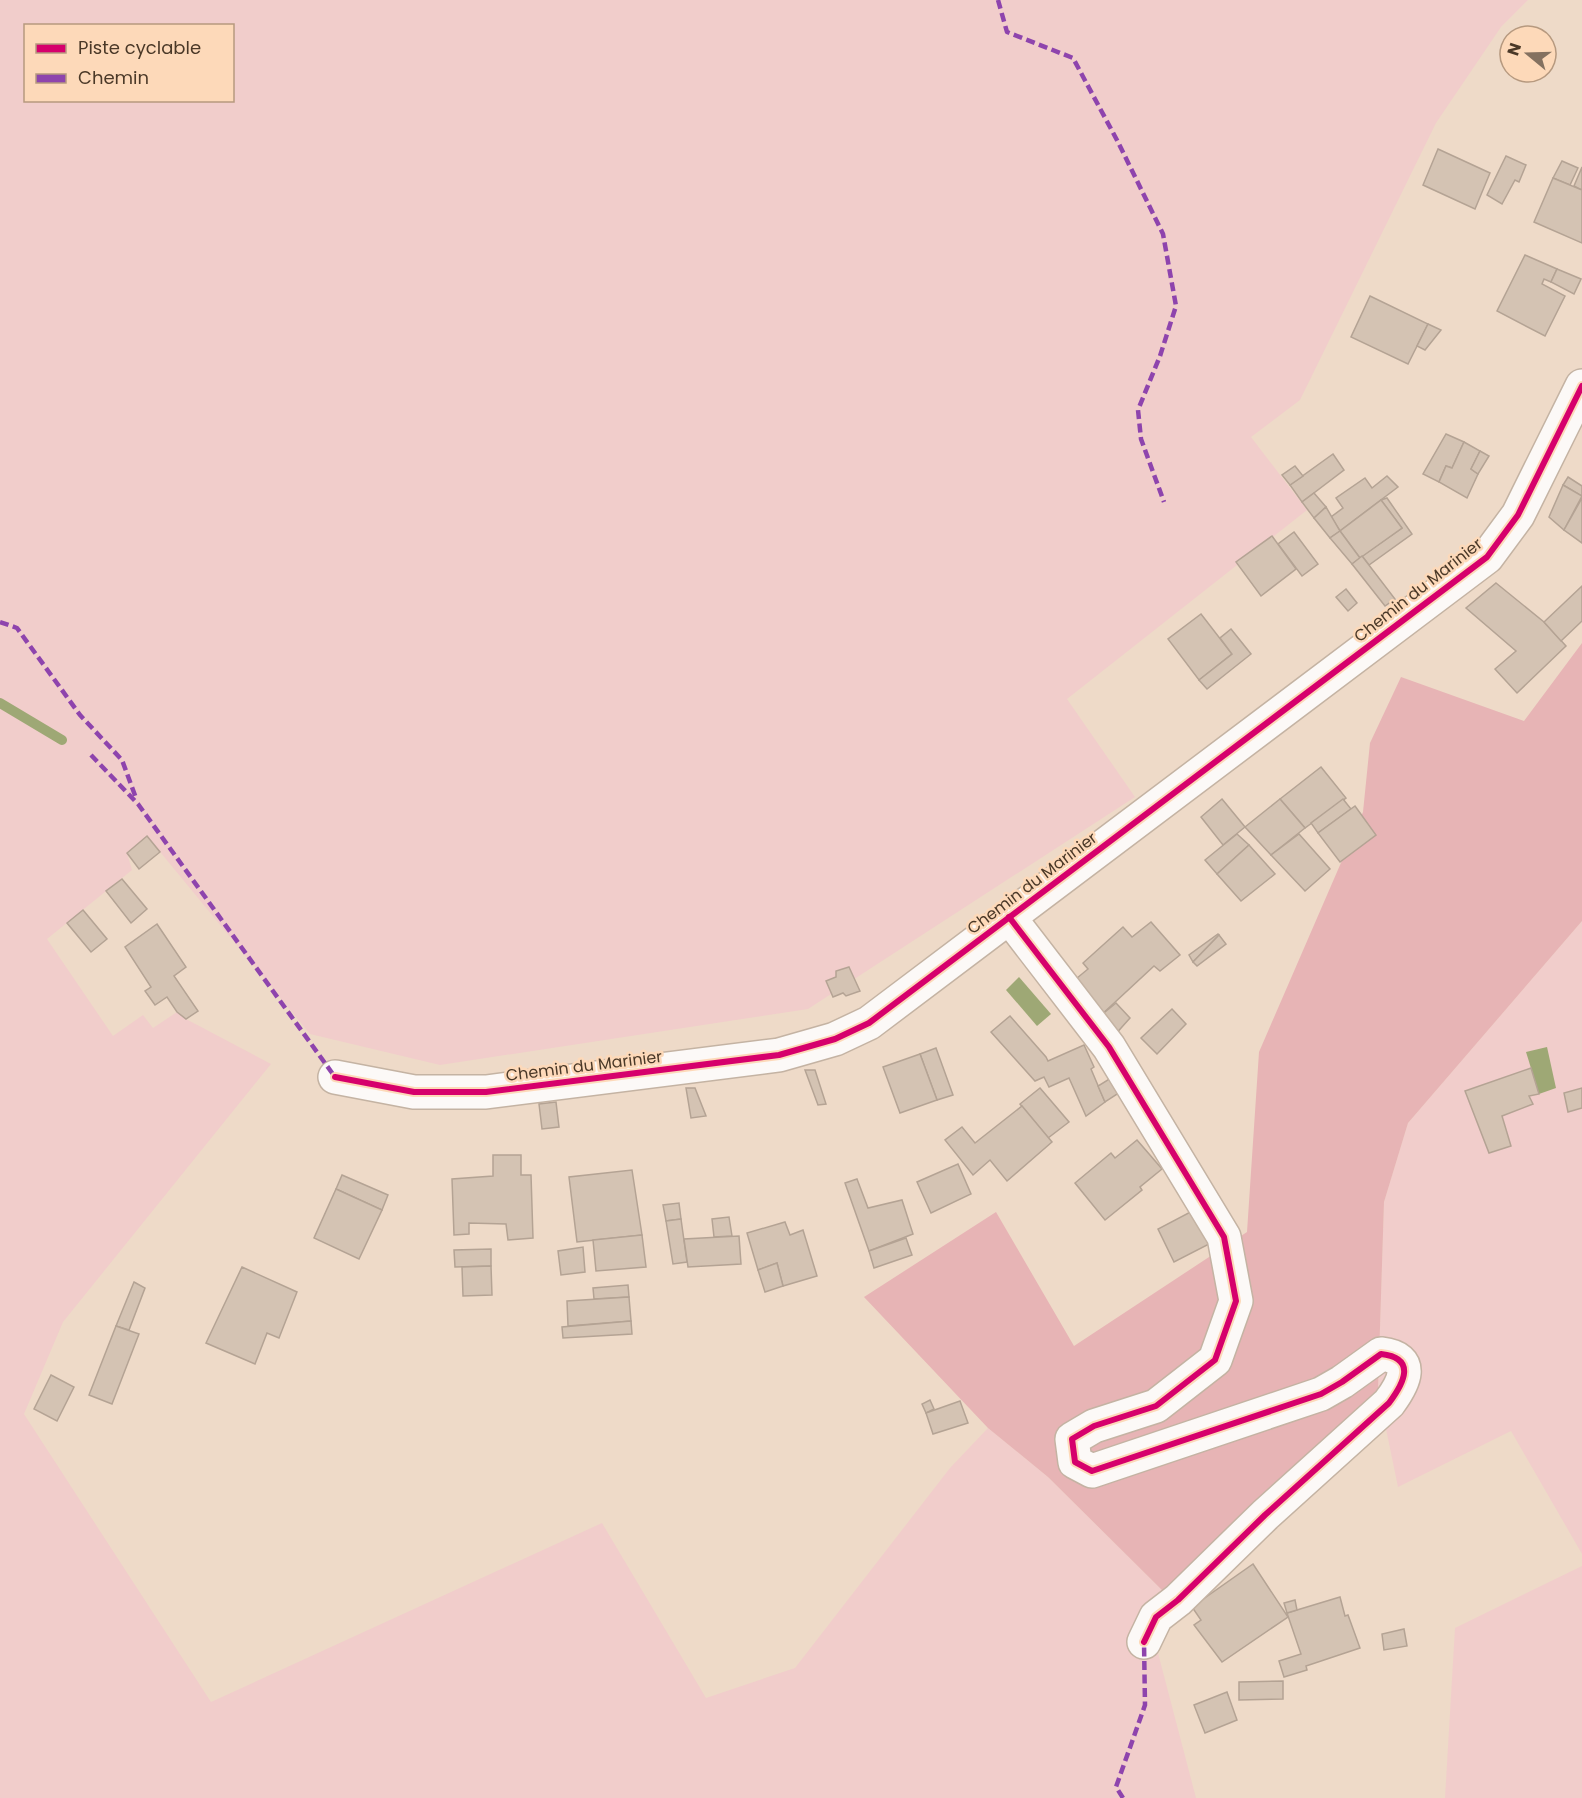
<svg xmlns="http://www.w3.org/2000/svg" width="1582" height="1798" font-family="Poppins,sans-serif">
	<rect width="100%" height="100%" fill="#eedac8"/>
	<!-- green -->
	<g fill="#f1cdcb" fill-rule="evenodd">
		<path d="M0 0H1528L1501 27 1436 123 1300 400 1251 437 1307 510 1067 699 1135 797 808 1009 440 1065 310 1034 147 836 127 853 132 870 47 939 113 1036 143 1015 153 1028 177 1012 186 1019 271 1064 63 1322 24 1414 211 1702 602 1523 706 1698 795 1668 950 1468 988 1428 1048 1477 1169 1597 1158 1653 1196 1798H0ZM26 26H232V100H26Z"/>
		<path d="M1582 921V1554L1511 1431 1398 1487 1378 1390 1384 1202 1408 1123Z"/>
		<path d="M1582 1566V1798H1445L1455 1628Z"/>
	</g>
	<!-- forest -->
	<path fill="#e7b4b5" d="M1582 643V921L1408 1123 1384 1202 1378 1390 1278 1498 1169 1597 1048 1477 988 1428 864 1297 996 1212 1074 1346 1247 1232 1259 1052 1363 812 1370 743 1401 677 1524 721Z"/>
	<!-- water -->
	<g fill="#9ea875">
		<path d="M1019 977 1051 1014 1037 1026 1006 990Z"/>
		<path d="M1547 1047 1556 1088 1539 1094 1526 1052Z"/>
	</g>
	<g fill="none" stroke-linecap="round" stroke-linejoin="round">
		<!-- stream -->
		<path stroke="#9ea875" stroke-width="10" d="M0 703 62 740"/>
	</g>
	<!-- building -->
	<g fill="#d4c3b3" stroke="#b4a394" stroke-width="1.5">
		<path d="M1438 149 1490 173 1475 209 1423 185Z"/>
		<path d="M1506 156 1526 165 1519 182 1515 180 1502 204 1487 195Z"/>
		<path d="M1562 161 1578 168 1570 185 1553 178Z"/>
		<path d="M1582 167V190L1574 186Z"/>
		<path d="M1553 178 1582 190V243L1534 222Z"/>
		<path d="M1525 255 1557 269 1551 282 1544 279 1542 284 1565 296 1545 336 1497 311Z"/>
		<path d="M1557 269 1581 279 1574 294 1551 282Z"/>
		<path d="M1370 296 1428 324 1408 364 1351 337Z"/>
		<path d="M1428 324 1441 330 1425 350 1417 346Z"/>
		<path d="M1446 434 1464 442 1452 468 1446 466 1439 482 1423 474Z"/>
		<path d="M1464 442 1480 451 1471 469 1478 474 1467 498 1439 482 1446 466 1452 468Z"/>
		<path d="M1480 451 1489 456 1478 474 1471 469Z"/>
		<path d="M1333 454 1344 470 1302 502 1290 485Z"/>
		<path d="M1295 466 1303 476 1290 485 1282 475Z"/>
		<path d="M1387 476 1398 487 1340 531 1331 517 1343 508 1336 498 1365 478 1372 488Z"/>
		<path d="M1568 477 1582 486V496L1563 485Z"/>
		<path d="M1563 485 1582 496 1564 530 1549 517Z"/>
		<path d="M1314 493 1326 507 1314 518 1302 502Z"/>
		<path d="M1387 498 1412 534 1369 565 1362 556 1402 528 1381 500Z"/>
		<path d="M1582 498V543L1564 530Z"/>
		<path d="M1381 500 1402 528 1360 558 1340 531Z"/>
		<path d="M1326 507 1340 531 1330 538 1314 518Z"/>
		<path d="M1340 531 1360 558 1352 564 1330 538Z"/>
		<path d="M1294 532 1318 564 1302 576 1278 544Z"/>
		<path d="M1272 536 1296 569 1261 596 1236 562Z"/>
		<path d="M1362 556 1395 599 1385 606 1352 564Z"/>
		<path d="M1496 583 1544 622 1566 646 1517 693 1495 669 1516 651 1466 608Z"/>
		<path d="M1582 586V621L1561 641 1544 622Z"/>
		<path d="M1346 589 1357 603 1348 611 1336 597Z"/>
		<path d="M1201 614 1232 654 1199 680 1168 639Z"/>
		<path d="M1231 629 1251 654 1207 689 1199 680 1232 654 1220 638Z"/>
		<path d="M1321 767 1346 798 1305 828 1280 799Z"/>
		<path d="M1222 799 1245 827 1223 845 1201 817Z"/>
		<path d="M1280 799 1305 828 1271 855 1245 827Z"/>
		<path d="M1343 799 1351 809 1318 833 1311 823Z"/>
		<path d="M1355 806 1376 835 1340 862 1318 833Z"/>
		<path d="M1237 834 1249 845 1217 874 1205 860Z"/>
		<path d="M1299 834 1330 869 1305 891 1271 855Z"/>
		<path d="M147 836 160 852 139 869 127 853Z"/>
		<path d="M1249 845 1275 874 1241 901 1217 874Z"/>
		<path d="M122 879 147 909 131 923 106 891Z"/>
		<path d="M83 910 107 939 91 952 67 923Z"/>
		<path d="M1151 922 1180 955 1160 971 1154 966 1099 1017 1071 983 1088 969 1083 963 1123 927 1132 937Z"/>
		<path d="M157 924 186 967 174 976 198 1011 186 1019 177 1012 167 997 155 1005 145 991 151 987 125 947Z"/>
		<path d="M1218 934 1219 935 1193 962 1189 955Z"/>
		<path d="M1219 935 1226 944 1197 966 1193 962Z"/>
		<path d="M849 967 860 991 846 996 843 993 833 997 826 981 836 977V971Z"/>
		<path d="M1116 1003 1130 1018 1113 1037 1099 1017Z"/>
		<path d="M1172 1009 1186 1024 1157 1054 1141 1038Z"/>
		<path d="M1010 1016 1046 1057 1048 1061 1084 1045 1094 1067 1091 1069 1105 1102 1086 1116 1069 1078 1049 1087 1044 1077 1035 1081 991 1032Z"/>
		<path d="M936 1048 953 1095 937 1100 920 1054Z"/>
		<path d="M920 1054 937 1100 900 1113 883 1067Z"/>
		<path d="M1531 1068 1539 1094 1529 1096 1533 1104 1502 1116 1511 1146 1489 1153 1465 1091Z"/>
		<path d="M805 1070H815L826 1104 818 1105Z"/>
		<path d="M1119 1073 1128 1087 1105 1102 1098 1086Z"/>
		<path d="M686 1088H695L706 1116 691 1118Z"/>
		<path d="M1040 1088 1069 1122 1048 1138 1020 1104Z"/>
		<path d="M1582 1088V1108L1568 1112 1564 1093Z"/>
		<path d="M556 1102 559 1127 542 1129 539 1104Z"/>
		<path d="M1022 1106 1052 1142 1007 1181 990 1160 973 1175 945 1140 962 1127 975 1143Z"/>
		<path d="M1137 1140 1162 1169 1140 1187 1142 1190 1105 1220 1075 1183 1111 1153 1115 1158Z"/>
		<path d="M493 1155H521V1175H531L533 1238 508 1240 506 1224 469 1223V1234L454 1235 452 1179 493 1176Z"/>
		<path d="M958 1164 971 1194 931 1213 917 1182Z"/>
		<path d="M632 1170 642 1235 577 1242 569 1177Z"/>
		<path d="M342 1175 388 1195 382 1210 336 1189Z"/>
		<path d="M857 1179 868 1208 902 1200 913 1234 869 1251 845 1183Z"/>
		<path d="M336 1189 382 1210 359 1259 314 1238Z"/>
		<path d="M679 1203 681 1219 666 1221 663 1205Z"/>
		<path d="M1198 1208 1215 1241 1174 1262 1158 1229Z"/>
		<path d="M729 1217 732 1236 714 1237 712 1219Z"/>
		<path d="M681 1219 687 1262 673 1264 666 1221Z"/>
		<path d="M785 1222 790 1235 803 1230 817 1276 783 1286 777 1263 758 1270 747 1233Z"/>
		<path d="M642 1235 646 1267 596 1271 593 1240Z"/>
		<path d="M739 1236 741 1264 688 1267 684 1239Z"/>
		<path d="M906 1238 912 1255 874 1268 869 1251Z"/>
		<path d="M583 1247 585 1272 561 1275 558 1251Z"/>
		<path d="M491 1249V1266L455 1267 454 1250Z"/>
		<path d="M777 1263 783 1286 765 1292 758 1270Z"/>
		<path d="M491 1266 492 1295 463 1296 462 1267Z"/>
		<path d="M242 1267 297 1292 279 1338 267 1333 255 1364 206 1343Z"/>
		<path d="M134 1282 145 1288 129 1330 116 1326Z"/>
		<path d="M628 1285 629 1297 594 1299 593 1288Z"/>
		<path d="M629 1297 631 1321 568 1326 567 1301Z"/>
		<path d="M631 1321 632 1334 563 1338 562 1327Z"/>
		<path d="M116 1326 139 1334 112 1404 89 1395Z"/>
		<path d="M51 1375 74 1387 57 1421 34 1409Z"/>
		<path d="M930 1400 934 1409 926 1413 922 1404Z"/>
		<path d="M960 1401 968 1423 933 1434 926 1413Z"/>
		<path d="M1253 1564 1288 1617 1222 1662 1194 1625 1201 1620 1192 1607Z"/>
		<path d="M1340 1597 1345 1616 1348 1615 1360 1648 1306 1666 1307 1670 1284 1677 1279 1661 1301 1654 1287 1613Z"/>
		<path d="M1295 1600 1297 1610 1287 1613 1284 1603Z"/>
		<path d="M1404 1629 1407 1646 1384 1650 1382 1634Z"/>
		<path d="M1283 1681V1699L1239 1700V1682Z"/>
		<path d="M1227 1692 1237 1720 1205 1733 1194 1705Z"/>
	</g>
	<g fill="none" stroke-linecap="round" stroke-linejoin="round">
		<!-- minor casing -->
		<g stroke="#c4b3a3" stroke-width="36">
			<g id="minor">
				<path d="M1009 917 1109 1047 1224 1237 1236 1301 1215 1360 1156 1406 1094 1426 1072 1439 1075 1462 1092 1471 1321 1394 1342 1382 1381 1354C1417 1358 1404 1383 1389 1403L1265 1515 1178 1600 1156 1617 1144 1642"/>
				<path d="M335 1077 414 1092H486L779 1055 835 1039 869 1023 1487 557 1518 515 1582 386"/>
			</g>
		</g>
		<!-- minor -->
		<use href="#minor" stroke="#fcf9f7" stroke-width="33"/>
		<!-- quiet -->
		<g stroke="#8e44ad" stroke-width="4.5" stroke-dasharray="9 4.5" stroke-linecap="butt">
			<path d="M998 0 1007 32 1073 58 1118 142 1163 234 1176 306 1160 356 1138 410 1141 439 1164 502"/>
			<path d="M0 622 17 628 80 715 122 760 136 798"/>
			<path d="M91 755 138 804 335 1077"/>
			<path d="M1123 1798 1116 1787 1145 1705 1144 1642"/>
		</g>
		<!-- cycleway casing -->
		<g stroke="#fdd9b9" stroke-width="10">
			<g id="cycleway">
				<path d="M1009 917 1109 1047 1224 1237 1236 1301 1215 1360 1156 1406 1094 1426 1072 1439 1075 1462 1092 1471 1321 1394 1342 1382 1381 1354C1417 1358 1404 1383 1389 1403L1265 1515 1178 1600 1156 1617 1144 1642"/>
				<path d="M335 1077 414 1092H486L779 1055 835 1039 869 1023 1487 557 1518 515 1582 386"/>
			</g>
		</g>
		<!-- cycleway -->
		<use href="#cycleway" stroke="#d6006c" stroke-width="6"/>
	</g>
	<g text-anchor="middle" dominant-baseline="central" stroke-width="5" stroke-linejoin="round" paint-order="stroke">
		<!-- street labels -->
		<g font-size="16" fill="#4b3928" stroke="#fdd9b9">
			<text transform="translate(1418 590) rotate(-38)">Chemin du Marinier</text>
			<text transform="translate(1032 883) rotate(-37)">Chemin du Marinier</text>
			<text transform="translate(584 1066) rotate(-7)">Chemin du Marinier</text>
		</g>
	</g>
	<!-- legend -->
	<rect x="24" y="24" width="210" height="78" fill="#fdd9b9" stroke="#b6997f" stroke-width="1.5"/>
	<rect x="36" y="44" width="30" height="9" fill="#d6006c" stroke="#b6997f" stroke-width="1.5"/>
	<text x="78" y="54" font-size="18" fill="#4b3928">Piste cyclable</text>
	<rect x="36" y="74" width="30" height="9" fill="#8e44ad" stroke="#b6997f" stroke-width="1.5"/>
	<text x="78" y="84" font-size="18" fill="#4b3928">Chemin</text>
	<!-- north arrow -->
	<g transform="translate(1528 54) rotate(289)"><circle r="28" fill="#fdd9b9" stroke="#b6997f" stroke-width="1.5"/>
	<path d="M0-4.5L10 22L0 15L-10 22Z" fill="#847160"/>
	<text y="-9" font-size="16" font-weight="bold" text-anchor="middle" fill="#4b3928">N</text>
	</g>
</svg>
